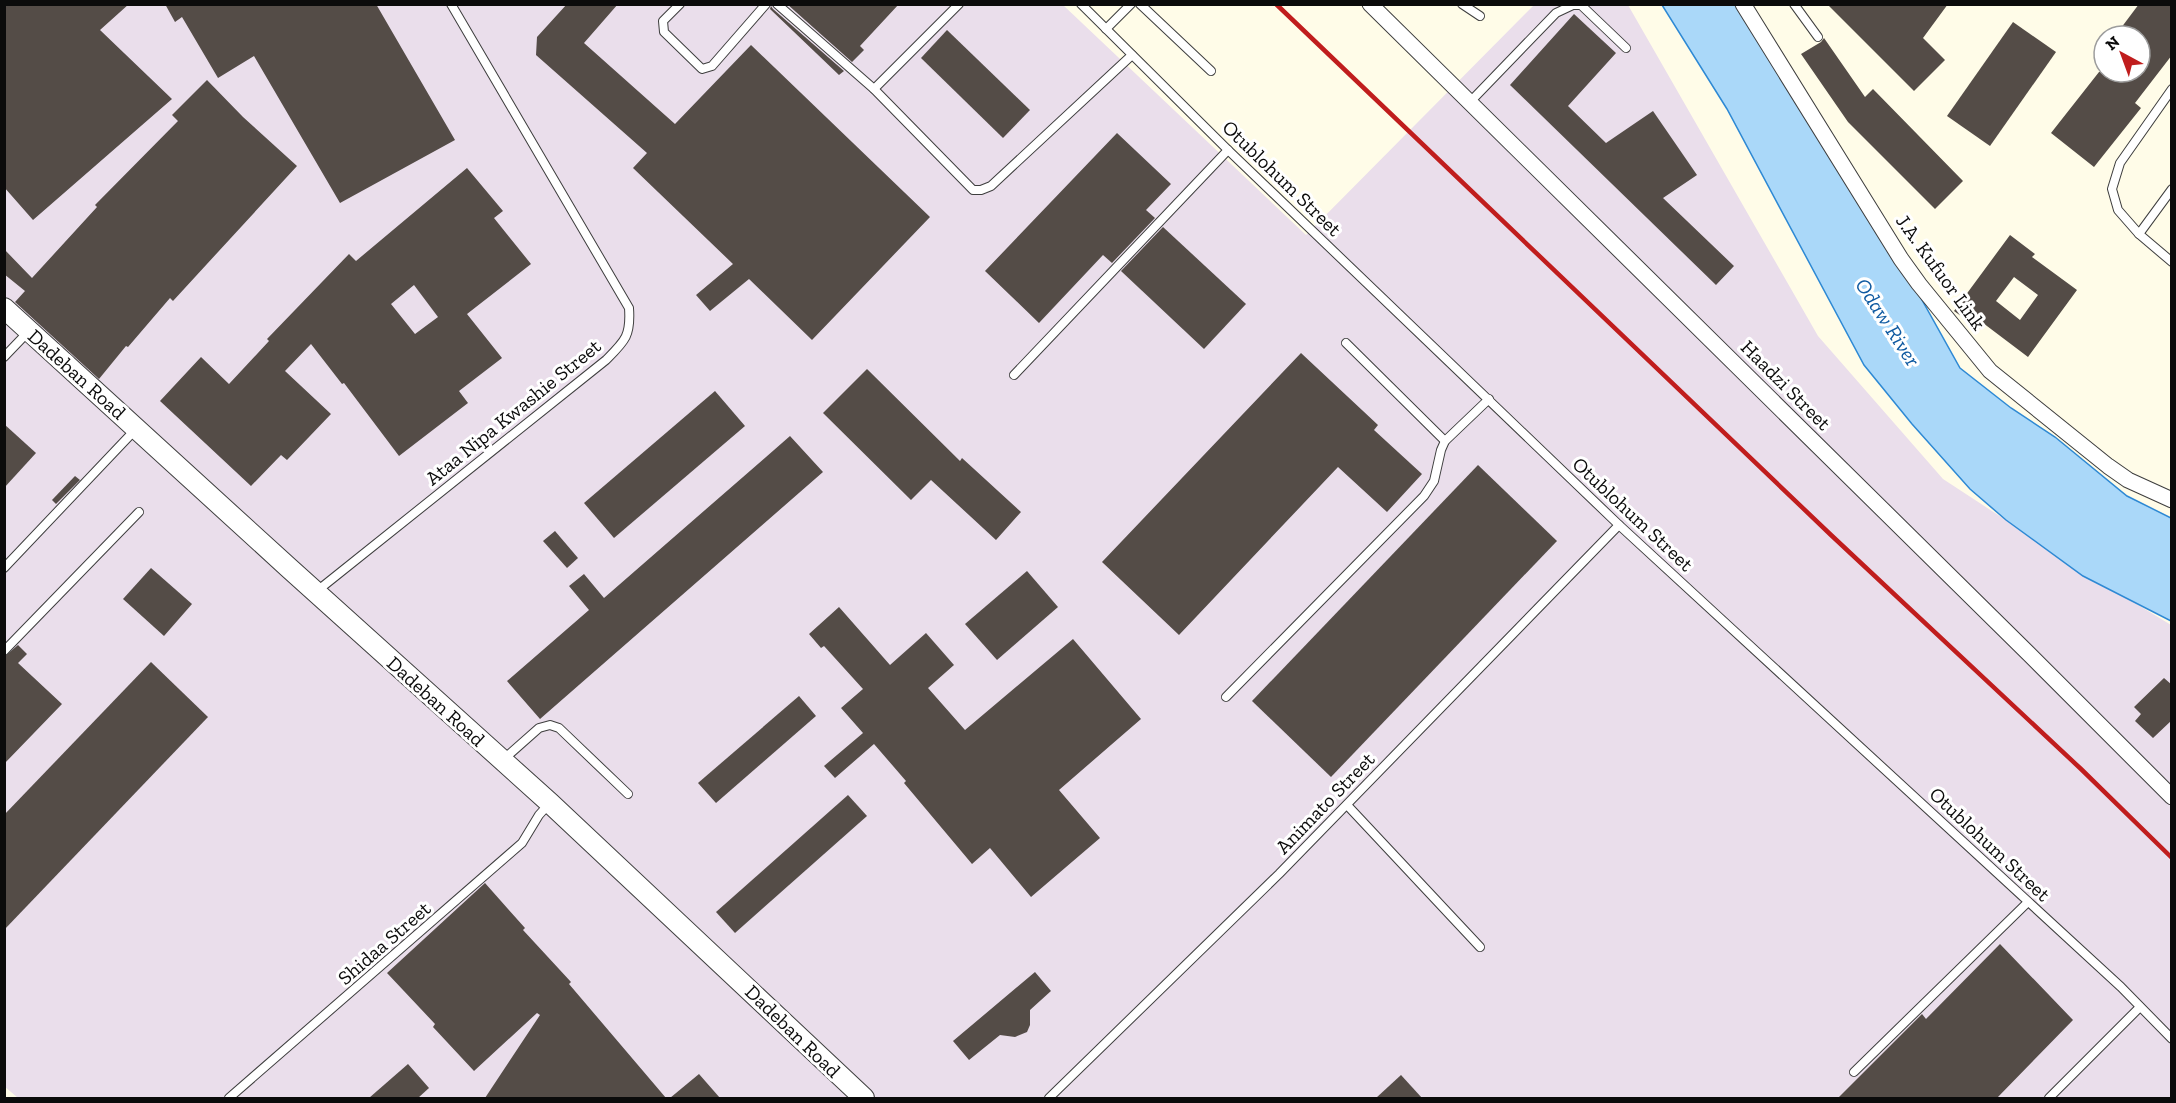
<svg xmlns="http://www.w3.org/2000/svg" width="2176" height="1103" font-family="'Zilla Slab',serif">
	<rect width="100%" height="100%" fill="#fffce8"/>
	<!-- industrial -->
	<path fill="#eadeeb" d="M4 5H1063L1306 235 1534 5H1628L1818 336 1943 479 2099 581 2171 625V1098H18L4 1086Z"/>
	<!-- water -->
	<path fill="#aad8f9" stroke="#2e89d4" stroke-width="1.5" d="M1662 5H1738L1908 275 1960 368 2011 408 2055 437 2127 496 2171 518V621L2083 576 2006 520 1970 489 1912 424 1864 365 1727 109Z"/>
	<!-- building -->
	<g fill="#544c47" fill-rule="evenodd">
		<path d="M4 4H129L100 30 172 99 33 220 4 187Z"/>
		<path d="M165 4H376L455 140 340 203 254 56 218 78 182 17 175 22Z"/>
		<path d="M567 4H618L584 43 675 124 751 45 930 217 812 340 749 279 710 311 696 295 733 264 633 168 647 153 536 55 537 37Z"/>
		<path d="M787 4H899L860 46 864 50 852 62Z"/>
		<path d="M1827 4H1948L1923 38 1945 60 1914 91Z"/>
		<path d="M2139 4H2172V55L2135 103 2141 108 2094 167 2051 133 2099 72H2140V36H2115Z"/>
		<path d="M771 6 773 9 844 71 839 75 770 9Z"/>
		<path d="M1574 14 1616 53 1568 106 1606 143 1653 111 1697 175 1663 198 1734 266 1716 285 1510 85Z"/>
		<path d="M2013 22 2056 52 1990 146 1947 116Z"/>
		<path d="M947 30 1030 110 1003 138 921 58Z"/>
		<path d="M1824 38 1865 97 1873 89 1963 181 1935 209 1848 122 1801 54 1821 42Z"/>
		<path d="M207 80 243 117 297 166 173 301 170 298 128 347 126 346 99 379 15 302 25 291 4 274V249L32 278 97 207 95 205 178 121 172 115Z"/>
		<path d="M1117 133 1171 184 1146 210 1155 218 1112 263 1103 255 1039 323 985 271Z"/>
		<path d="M467 168 503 211 494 218 531 264 467 314 502 358 459 391 468 403 399 456 344 383 342 384 311 344 285 371 331 414 287 460 281 455 251 486 160 401 201 357 229 384 269 341 267 339 349 254 356 261ZM414 285 438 317 415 334 391 304Z"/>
		<path d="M1163 227 1246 304 1204 349 1121 271Z"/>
		<path d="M2010 235 2035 254 2032 257 2077 290 2028 357 1983 323 1979 329 1954 311ZM2014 277 2038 295 2020 320 1996 301Z"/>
		<path d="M1301 353 1378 425 1374 430 1422 474 1387 512 1338 467 1179 635 1102 562Z"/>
		<path d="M867 369 960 461 962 458 1021 512 996 540 931 480 911 500 823 413Z"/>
		<path d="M715 391 745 426 614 538 584 503Z"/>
		<path d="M4 424 36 453 4 488Z"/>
		<path d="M790 436 823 472 540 719 507 681 589 610 569 586 584 574 604 598Z"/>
		<path d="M1478 465 1557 541 1331 777 1252 701Z"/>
		<path d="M75 476 80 480 56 504 52 500Z"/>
		<path d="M555 531 578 558 567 568 543 541Z"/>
		<path d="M151 568 192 604 164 636 123 599Z"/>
		<path d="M1027 571 1058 607 997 660 965 624Z"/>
		<path d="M839 607 890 665 926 633 954 665 928 688 965 730 1073 639 1141 719 1059 790 1100 838 1031 897 990 848 972 864 904 783 906 781 874 744 835 778 824 766 863 733 841 708 863 689 824 646 821 648 809 634Z"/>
		<path d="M18 645 27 654 18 663 62 704 4 764V657Z"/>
		<path d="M151 662 208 717 4 930V815Z"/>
		<path d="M2164 678 2172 685V720L2153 738 2135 721 2141 714 2134 707Z"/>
		<path d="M799 696 816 716 716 803 698 783Z"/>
		<path d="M848 795 867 816 735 933 716 912Z"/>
		<path d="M485 883 525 928 523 930 571 982 569 984 666 1098H485L540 1015 537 1013 474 1071 433 1027 435 1024 387 973Z"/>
		<path d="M2000 944 2073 1020 1997 1098H1838L1922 1014 1926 1019Z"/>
		<path d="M1035 972 1051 991 1030 1010V1025L1027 1032 1015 1037 1000 1035 969 1060 953 1041Z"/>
		<path d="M408 1064 429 1088 418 1098H369Z"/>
		<path d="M699 1074 720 1098H670Z"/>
		<path d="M1401 1075 1422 1098H1376Z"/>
	</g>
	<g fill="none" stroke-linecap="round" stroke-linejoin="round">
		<!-- service casing -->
		<g stroke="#3e3e3e" stroke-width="10">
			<g id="service">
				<path d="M680 4 663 21 664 32 702 69 712 66 766 4"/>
				<path d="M777 4 874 89 973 190H981L991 186 1132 55"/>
				<path d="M1081 4 1228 150 1619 525 2121 987 2172 1039"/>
				<path d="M1140 4 1211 71"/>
				<path d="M1462 4 1480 16"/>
				<path d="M1794 4 1818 37"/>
				<path d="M1106 29 1131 4"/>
				<path d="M874 89 959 4"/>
				<path d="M2172 89 2120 163 2112 189 2118 210 2139 234 2172 262"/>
				<path d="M1470 102 1556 13 1573 5H1581L1626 48"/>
				<path d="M2139 234 2172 189"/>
				<path d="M1346 343 1445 441"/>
				<path d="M4 357 28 332"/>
				<path d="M1014 375 1228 150"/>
				<path d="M4 568 135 430"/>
				<path d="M317 591 606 360C625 341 631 336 629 308L451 4"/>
				<path d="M4 651 139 512"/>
				<path d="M1226 697 1424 496 1434 481 1441 450 1445 441 1489 399"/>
				<path d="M504 759 539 728 550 725 559 728 628 794"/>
				<path d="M1347 805 1480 947"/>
				<path d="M1854 1072 2028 902"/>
				<path d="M229 1098 522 843 539 815 549 804"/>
				<path d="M1049 1098 1279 874 1619 525"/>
				<path d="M2049 1098 2140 1007"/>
			</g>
		</g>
		<!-- minor casing -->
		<g stroke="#3e3e3e" stroke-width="17">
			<g id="minor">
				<path d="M1370 4 2030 655 2172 797"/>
				<path d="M1743 4 1901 259 1919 284 1990 371 2108 466 2128 480 2172 500"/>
			</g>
		</g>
		<!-- tertiary casing -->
		<g stroke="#3e3e3e" stroke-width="22">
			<path id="tertiary" d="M4 308 289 568 550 803 864 1098"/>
		</g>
		<!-- service -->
		<use href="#service" stroke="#fff" stroke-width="8"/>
		<!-- minor -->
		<use href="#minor" stroke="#fff" stroke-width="15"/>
		<!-- tertiary -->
		<use href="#tertiary" stroke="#fff" stroke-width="20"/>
		<!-- rail -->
		<path stroke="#c01d1d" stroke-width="4.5" d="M1276 4 1831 535 2081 769 2172 858"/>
	</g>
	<g text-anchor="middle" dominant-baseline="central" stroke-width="6" stroke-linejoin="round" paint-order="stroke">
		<!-- street labels -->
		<g font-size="20" fill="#0b0b0b" stroke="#fff">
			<text transform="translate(1282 178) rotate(44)">Otublohum Street</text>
			<text transform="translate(1941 272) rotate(54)">J.A. Kufuor Link</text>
			<text transform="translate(77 374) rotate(42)">Dadeban Road</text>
			<text transform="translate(1786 385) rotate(45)">Haadzi Street</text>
			<text transform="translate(513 412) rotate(-39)">Ataa Nipa Kwashie Street</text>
			<text transform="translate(1633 514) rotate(43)">Otublohum Street</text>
			<text transform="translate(436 701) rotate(42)">Dadeban Road</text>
			<text transform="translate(1325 803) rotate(-46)">Animato Street</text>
			<text transform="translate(1990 844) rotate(43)">Otublohum Street</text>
			<text transform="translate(384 943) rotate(-41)">Shidaa Street</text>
			<text transform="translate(793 1031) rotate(44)">Dadeban Road</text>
		</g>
		<!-- water labels -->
		<g font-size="21" font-style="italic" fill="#0f5aa1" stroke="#fff">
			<text transform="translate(1888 322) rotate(57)">Odaw River</text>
		</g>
	</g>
	<!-- border -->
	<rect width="2176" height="1103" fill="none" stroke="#0b0b0b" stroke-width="12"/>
	<!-- north arrow -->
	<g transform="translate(2122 54) rotate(319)"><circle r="28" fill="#ffffff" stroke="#9d9d9d" stroke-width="1.5"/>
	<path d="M0-4.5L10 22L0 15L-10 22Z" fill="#c01d1d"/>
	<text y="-9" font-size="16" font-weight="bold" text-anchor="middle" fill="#0b0b0b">N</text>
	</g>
</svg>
